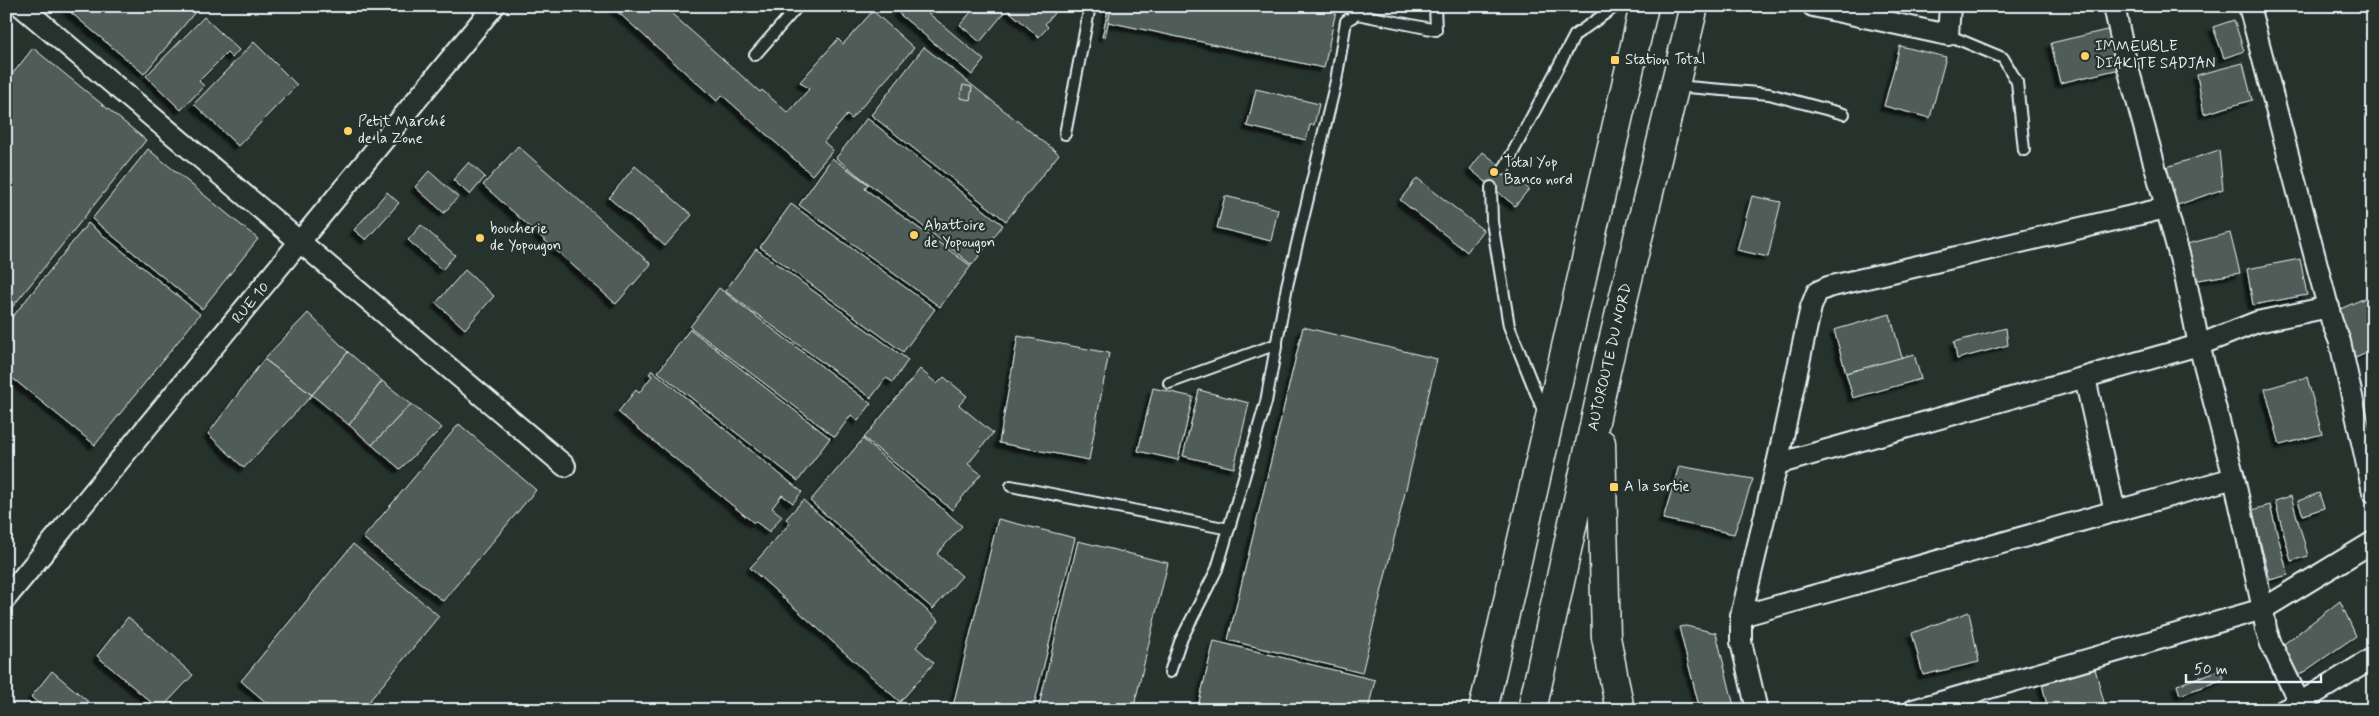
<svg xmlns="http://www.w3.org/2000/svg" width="2379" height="716" font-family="Mynerve,sans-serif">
	<defs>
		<filter id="shadow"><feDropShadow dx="-4.5" dy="4.5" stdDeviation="1" flood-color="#0009"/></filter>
	</defs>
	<rect width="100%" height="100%" fill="#26332d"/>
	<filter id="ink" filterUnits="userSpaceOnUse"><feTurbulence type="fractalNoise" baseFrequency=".02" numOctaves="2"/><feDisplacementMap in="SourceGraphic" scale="10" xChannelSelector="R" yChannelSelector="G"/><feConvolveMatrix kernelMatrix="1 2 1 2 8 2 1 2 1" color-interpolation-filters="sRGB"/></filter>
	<g filter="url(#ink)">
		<!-- building -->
		<g fill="#505c59" stroke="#e8f1f8" filter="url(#shadow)">
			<path d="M63 6H200L144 74Z"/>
			<path d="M611 6H663L760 92 762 90 788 113 809 89 800 82 838 39 843 44 873 11 914 48 851 119 847 115 824 142 833 150 812 175 722 95 717 101Z"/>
			<path d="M902 6H920L984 60 972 75 897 12Z"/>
			<path d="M976 6H995L1004 13 980 42 960 25Z"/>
			<path d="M1003 6H1060L1045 24 1048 27 1039 37Z"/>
			<path d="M1109 6H1112L1105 37H1102Z"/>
			<path d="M1112 6H1337L1324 68 1108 22Z"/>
			<path d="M204 17 239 50 232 58 227 53 199 81 204 86 181 110 146 76Z"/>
			<path d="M2234 20 2244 51 2224 58 2213 27Z"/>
			<path d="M2111 29 2120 69 2060 83 2051 43Z"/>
			<path d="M254 42 297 85 238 146 194 104Z"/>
			<path d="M1900 46 1946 57 1930 118 1884 106Z"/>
			<path d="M924 47 1059 154 1006 221 871 115Z"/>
			<path d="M33 48 146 140 6 315V82Z"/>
			<path d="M2243 63 2252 100 2204 114 2197 75Z"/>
			<path d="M963 85 972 87 970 100 960 98Z"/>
			<path d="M1256 89 1319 104 1314 125H1310L1306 140 1247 126Z"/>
			<path d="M867 118 1003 225 972 265 836 158Z"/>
			<path d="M518 146 651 264 616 304 483 185Z"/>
			<path d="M148 149 258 239 202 309 92 219Z"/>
			<path d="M2219 150 2223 189 2175 206 2164 168Z"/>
			<path d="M1483 152 1529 189 1515 206 1470 169Z"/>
			<path d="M832 158 868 184 865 189 971 266 940 307 799 205Z"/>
			<path d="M469 162 485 177 470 195 453 180Z"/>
			<path d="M635 166 692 215 665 246 609 198Z"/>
			<path d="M429 171 458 197 444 213 415 187Z"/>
			<path d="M1417 178 1483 230 1467 252 1400 200Z"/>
			<path d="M387 192 399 203 366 240 354 230Z"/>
			<path d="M1225 196 1278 209 1271 241 1217 228Z"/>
			<path d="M1752 196 1781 202 1768 257 1737 250Z"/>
			<path d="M791 204 935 309 903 352 760 247Z"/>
			<path d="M88 223 200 314 95 445 6 373V325Z"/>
			<path d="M421 225 455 255 442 270 408 240Z"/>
			<path d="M2230 233 2240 273 2193 281 2187 244Z"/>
			<path d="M756 249 908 360 893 382 886 378 871 398 725 291Z"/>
			<path d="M2300 259 2307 295 2253 305 2247 269Z"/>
			<path d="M465 270 494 296 465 329 436 303Z"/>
			<path d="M719 288 871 404 858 421 851 415 835 437 690 327Z"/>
			<path d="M2372 295 2373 350 2349 361 2338 310Z"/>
			<path d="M308 313 348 352 312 395 264 359Z"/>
			<path d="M1890 314 1902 358 1846 373 1834 330Z"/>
			<path d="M1303 327 1437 359 1362 673 1228 640Z"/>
			<path d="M2006 328 2008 345 1957 359 1954 342Z"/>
			<path d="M690 329 830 438 798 481 658 372Z"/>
			<path d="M1018 336 1109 353 1089 460 999 443Z"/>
			<path d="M348 352 382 381 349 425 312 395Z"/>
			<path d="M1914 354 1921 379 1853 398 1846 373Z"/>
			<path d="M264 359 312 395 244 468 208 434Z"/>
			<path d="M920 369 937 384 944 377 967 396 959 405 993 433 968 464 981 474 952 510 864 438Z"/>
			<path d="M652 370 802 492 793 503 782 495 772 508 782 516 769 532 755 521 754 523 618 412 636 390 639 393 652 376 649 374Z"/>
			<path d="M2307 377 2322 434 2280 445 2265 389Z"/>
			<path d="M382 381 411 404 372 445 349 425Z"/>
			<path d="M1153 388 1193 397 1178 460 1138 451Z"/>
			<path d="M1199 390 1249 403 1234 468 1183 456Z"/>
			<path d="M411 404 442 428 400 469 372 445Z"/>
			<path d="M459 424 536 490 443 601 363 538Z"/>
			<path d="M863 439 962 526 937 554 962 576 933 609 810 501Z"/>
			<path d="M1679 466 1753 479 1734 534 1663 519Z"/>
			<path d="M2319 493 2324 508 2303 515 2298 501Z"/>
			<path d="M2291 496 2308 556 2291 561 2275 501Z"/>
			<path d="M803 500 939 621 916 647 934 663 900 702 750 568 790 523 786 519Z"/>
			<path d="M2270 505 2288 575 2270 580 2252 510Z"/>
			<path d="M998 519 1075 538 1033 710H952Z"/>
			<path d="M1078 541 1168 563 1133 710H1038Z"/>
			<path d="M353 544 439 616 362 710H275L241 681Z"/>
			<path d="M2340 601 2356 636 2295 678 2280 647Z"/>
			<path d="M1969 612 1979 662 1923 675 1912 633Z"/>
			<path d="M128 617 193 675 160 710 97 656Z"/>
			<path d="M1686 626 1716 633 1735 710H1700L1679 627Z"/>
			<path d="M1214 641 1375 680 1368 710H1197Z"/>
			<path d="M2094 665 2106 710H2048L2041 679Z"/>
			<path d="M2220 670 2224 679 2180 695 2177 685Z"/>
			<path d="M52 671 98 710H47L31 697Z"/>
		</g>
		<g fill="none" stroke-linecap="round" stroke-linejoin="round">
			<!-- service casing -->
			<g stroke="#e8f1f8" stroke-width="14">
				<g id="service">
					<path d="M1948 35 2003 58 2017 82 2024 150"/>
					<path d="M755 55 798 6"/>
					<path d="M1676 86 1769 94 1844 114"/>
					<path d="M1065 134 1090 6"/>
					<path d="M1504 169 1575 35 1616 6"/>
					<path d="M1491 187 1492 222 1509 326 1544 413"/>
					<path d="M1169 383 1277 344"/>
					<path d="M1011 486 1229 529"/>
					<path d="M1170 672 1180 642 1217 569 1266 402 1287 286 1336 81 1346 21 1357 14 1436 30 1435 6"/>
				</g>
			</g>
			<!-- minor casing -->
			<g stroke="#e8f1f8" stroke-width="24">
				<g id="minor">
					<path d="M21 6 565 466"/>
					<path d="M1813 6 1948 35 1950 6"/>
					<path d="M2249 6 2332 322 2340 342 2373 492"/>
					<path d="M2166 208 1828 287 1817 292 1811 307 1777 464 2199 345 2257 322 2329 307"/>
					<path d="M2085 378 2115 512"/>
					<path d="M2234 478 2263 609 2373 542"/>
					<path d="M6 598 494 6"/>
					<path d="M1741 616 2234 478 2199 345 2185 276 2125 57 2114 6"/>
					<path d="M1757 710 1741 642V616L1777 464"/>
					<path d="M1913 710 2263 609 2266 629 2271 644 2303 710"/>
					<path d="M2284 710 2301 702 2373 658"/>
				</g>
			</g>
			<!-- motorway casing -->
			<g stroke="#e8f1f8" stroke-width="31">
				<g id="motorway">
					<path d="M1601 443 1606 637 1620 710"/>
					<path d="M1483 710 1644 6"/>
					<path d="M1532 710 1608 362 1694 6"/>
				</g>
			</g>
			<!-- service -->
			<use href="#service" stroke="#26332d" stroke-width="10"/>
			<!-- minor -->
			<use href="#minor" stroke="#26332d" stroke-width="20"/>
			<!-- motorway -->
			<use href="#motorway" stroke="#26332d" stroke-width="28"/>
		</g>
	</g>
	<!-- markers -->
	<g fill="#ffd166" stroke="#26332d" stroke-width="2">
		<circle cx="2085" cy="56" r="5"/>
		<rect x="1610" y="55" width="10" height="10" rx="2.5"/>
		<circle cx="348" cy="131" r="5"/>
		<circle cx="1494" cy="172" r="5"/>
		<circle cx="914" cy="235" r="5"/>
		<circle cx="480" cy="238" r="5"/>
		<rect x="1609" y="482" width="10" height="10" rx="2.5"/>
	</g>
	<g text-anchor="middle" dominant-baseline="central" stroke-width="4.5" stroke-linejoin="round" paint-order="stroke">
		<!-- poi labels -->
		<g font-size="15" fill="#e8f1f8" stroke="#26332d" text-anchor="start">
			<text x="2095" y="47">IMMEUBLE<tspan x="2095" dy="17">DIAKITE SADJAN</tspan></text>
			<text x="1625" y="60">Station Total</text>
			<text x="358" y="122">Petit Marché<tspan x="358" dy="17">de la Zone</tspan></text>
			<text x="1504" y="163">Total Yop<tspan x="1504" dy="17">Banco nord</tspan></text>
			<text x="924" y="226">Abattoire<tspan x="924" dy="17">de Yopougon</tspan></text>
			<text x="490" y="229">boucherie<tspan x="490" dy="17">de Yopougon</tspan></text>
			<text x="1624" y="487">A la sortie</text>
		</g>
		<!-- street labels -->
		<g font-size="15" fill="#e8f1f8" stroke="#26332d">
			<text transform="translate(251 303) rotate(-50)">RUE 10</text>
			<text transform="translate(1610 357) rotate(-77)">AUTOROUTE DU NORD</text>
		</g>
	</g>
	<!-- margin -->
	<rect width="2379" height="716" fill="none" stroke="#26332d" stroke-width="25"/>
	<rect x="12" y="12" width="2354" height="691" fill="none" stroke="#e8f1f8" stroke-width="2" filter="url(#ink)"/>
	<!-- scale -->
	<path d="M2186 674v8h135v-8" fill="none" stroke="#e8f1f8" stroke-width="2.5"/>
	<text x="2194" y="674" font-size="15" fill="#e8f1f8" stroke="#26332d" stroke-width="4" paint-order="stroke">50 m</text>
</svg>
